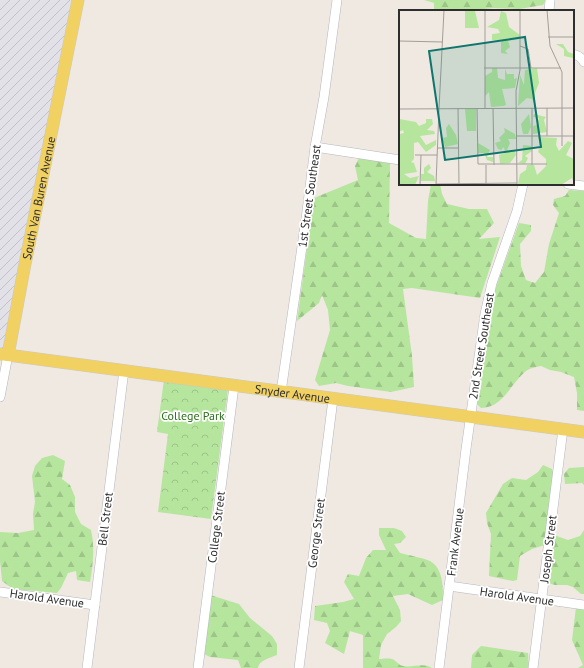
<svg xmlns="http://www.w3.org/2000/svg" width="584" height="668" font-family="'PT Sans',sans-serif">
	<defs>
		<pattern id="industrial-furrows" width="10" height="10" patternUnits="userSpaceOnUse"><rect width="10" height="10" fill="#e3e1e8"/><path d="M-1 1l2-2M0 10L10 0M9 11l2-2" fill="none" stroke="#c3c1c7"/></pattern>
		<pattern id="forest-firs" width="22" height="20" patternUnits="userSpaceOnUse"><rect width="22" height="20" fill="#b6e59e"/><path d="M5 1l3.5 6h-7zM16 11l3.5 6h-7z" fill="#9dc588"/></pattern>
		<pattern id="park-crowns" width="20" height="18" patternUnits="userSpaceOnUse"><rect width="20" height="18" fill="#b6e59e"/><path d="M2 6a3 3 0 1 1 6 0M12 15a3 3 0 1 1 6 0" fill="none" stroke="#9dc588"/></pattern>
	</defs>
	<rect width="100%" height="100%" fill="#efe9e1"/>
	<!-- industrial -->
	<path fill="url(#industrial-furrows)" d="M0 0H78L8 355 0 354Z"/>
	<!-- forest -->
	<g fill="url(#forest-firs)">
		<path d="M424 0H546L543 5 519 9 494 8 474 10V11H434V3Z"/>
		<path d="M359 158 390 163 389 223 416 238 426 239 428 201 431 184H440L442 194 447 204 469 209H487L494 223 479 239 500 237 480 298 412 288 403 289 412 356 414 387 391 392 348 386 336 383 319 386 315 380 330 330 328 310 322 295 319 303 297 321 314 198 358 180 355 166Z"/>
		<path d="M569 190 584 191V411L577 410V393L574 377 561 372 550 370 541 366C536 367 530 368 526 371 510 384 504 407 481 408L477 404 481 387 482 361 490 304 519 223 531 225V231L520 244 521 266 526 280 535 283 544 272 549 244 559 213 553 205 554 199 565 196Z"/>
		<path d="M53 455 65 461 62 479 70 485 75 497V512L81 524 91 530C95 547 93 565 90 582L77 580 76 571 68 573 61 588 57 593 13 589 2 581 0 561V532L18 533 34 530 33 514 35 502 32 476 35 466 42 458Z"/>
		<path d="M543 465 552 469 555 480 550 494V507L545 545 532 549 520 556 517 580 513 581 489 576 491 534 487 523 486 513 503 484 512 478 526 480 538 472Z"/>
		<path d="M584 467V485L582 483 565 484 564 474 569 468Z"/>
		<path d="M379 528H394L402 531 406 537 400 543 394 544 400 553C407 555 424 558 430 561 443 568 443 587 443 600L432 605 408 594 393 596 400 610 401 621 396 627 387 634 381 645 379 659C382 659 388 658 392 659 396 660 398 665 403 666 413 668 423 662 432 668H363V635L350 631 344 654 325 643 330 631 327 623 314 620 315 606 343 602 354 599 344 582 348 574 359 576 366 558 373 550H386L379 535Z"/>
		<path d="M584 530V594H581L573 587 567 585H555L548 583 554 535 568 540 580 536Z"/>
		<path d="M210 595 239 604 250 618 272 636 277 644V655C270 658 259 660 258 668H241L238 660 210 657 204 654Z"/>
		<path d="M576 607 584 608V668H578L583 665 572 640Z"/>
		<path d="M481 646 528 653 529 668H471L472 655Z"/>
	</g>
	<!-- park -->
	<path fill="url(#park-crowns)" d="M164 379 228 389 211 519 158 512 168 434 157 432Z"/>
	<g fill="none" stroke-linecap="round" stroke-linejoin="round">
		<!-- minor casing -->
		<g stroke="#b4b7c1" stroke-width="10">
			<g id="minor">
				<path d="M549 11 550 0"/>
				<path d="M573 54C577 55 582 58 584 62"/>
				<path d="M315 147 400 160"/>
				<path d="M568 184 584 186"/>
				<path d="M281 392 306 219 315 147 324 97 337 0"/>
				<path d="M0 397 8 355"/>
				<path d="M449 586 584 605"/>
				<path d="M0 592 95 605"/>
				<path d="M87 668 124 370"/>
				<path d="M198 668 234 386"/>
				<path d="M299 668 333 399"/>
				<path d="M439 668 466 449 485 314 492 283 517 211 523 184"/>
				<path d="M533 668 563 429"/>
			</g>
		</g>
		<!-- major casing -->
		<g stroke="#c9c9c9" stroke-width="13">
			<g id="major">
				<path id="s1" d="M0 354 584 432"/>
				<path id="s2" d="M8 355 24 269 78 0"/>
			</g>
		</g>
		<!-- minor -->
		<use href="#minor" stroke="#fff" stroke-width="9"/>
		<!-- major -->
		<use href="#major" stroke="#f2d163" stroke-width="12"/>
	</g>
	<g text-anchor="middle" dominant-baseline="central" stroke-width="3.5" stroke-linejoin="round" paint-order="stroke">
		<!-- street labels -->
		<g font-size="12" fill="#2e2e2e" stroke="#fff">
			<text transform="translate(309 196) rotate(-82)">1st Street Southeast</text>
			<text stroke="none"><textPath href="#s2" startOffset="160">South Van Buren Avenue</textPath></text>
			<text transform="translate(481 346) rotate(-81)">2nd Street Southeast</text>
			<text stroke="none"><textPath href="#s1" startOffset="295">Snyder Avenue</textPath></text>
			<text transform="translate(105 519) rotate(-83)">Bell Street</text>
			<text transform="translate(216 527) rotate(-83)">College Street</text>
			<text transform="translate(316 533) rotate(-83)">George Street</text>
			<text transform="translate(455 542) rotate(-83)">Frank Avenue</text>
			<text transform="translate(548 549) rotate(-83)">Joseph Street</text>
			<text transform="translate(517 596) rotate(8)">Harold Avenue</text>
			<text transform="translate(47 598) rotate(8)">Harold Avenue</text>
		</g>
		<!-- park labels -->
		<g font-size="12" fill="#2c6e1b" stroke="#fff">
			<text x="193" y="415">College Park</text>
		</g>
	</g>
	<!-- overview -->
	<g transform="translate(399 10)">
		<rect width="175" height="175" fill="#efe9e1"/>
		<path d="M66 0 76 1 80 18H66ZM102 1 107 3 110 17 121 25 120 29 109 31 111 37 106 41 109 44 102 43V31L93 30V24L101 23 99 19 88 17 100 10ZM157 34H164L169 42 175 44V56L174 48 165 46V39ZM93 58H98L99 68 106 70V59L108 64H115V69L118 68 116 78 103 79 107 95 104 96 92 97 90 82 86 86V66L93 62ZM138 58 140 73 136 83V95L133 89 128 88 119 96 121 65 125 75 126 60ZM130 104 132 117 129 124H124L122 114ZM135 104 147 107 145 110 148 122 134 124V116L138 115 140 108 134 107ZM0 109 17 112 20 116 27 113V109H33L34 114 28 120 35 121 36 124 21 126 27 135 37 130V135L27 142 19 132 15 133V149L12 152 15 153 18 162 5 164 11 168 20 166 16 175H0V124L5 123 4 120 0 122ZM50 114 57 125 59 134 46 137 43 128 48 127 47 118ZM105 118 116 124 117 129H109L111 133 108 140H116L117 145 111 153 101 154 100 145 106 143 105 137 102 140 99 139 96 133 102 131 100 128 106 122ZM139 127 158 128 157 135 160 141 169 131 173 133 167 145 175 149V173L173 168 162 175 119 174 121 164 127 160 128 155H135L138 165 147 156V149L139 142 141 136ZM79 133 91 140 88 147H94V152L88 150 85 143H79ZM124 135 132 136 133 141 126 146 129 148 126 154 119 153 123 150ZM30 154 32 158 28 162 35 166 36 171H22V164H25V158Z" fill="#b6e59e"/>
		<path d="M66 99H77V121H68Z" fill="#b6e59e"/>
		<path fill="none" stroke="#a29e99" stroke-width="1" d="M148 0 151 36 163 62V136M149 27H175M0 31 44 32M121 36 129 39 132 58M85 58H162M59 98 60 174M78 98 79 154H148M86 98V0M94 98 95 155M133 98V155M148 98V126M0 99 175 98M40 99 45 0M118 126H175M38 138H60M16 145H38M87 155V175M37 174 118 173M37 174 40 99M21 175 22 145M118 175 117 81 121 60V0"/>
		<path fill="#0f766e" fill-opacity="0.15" stroke="#0f766e" stroke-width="2" d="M126 27 142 137 46 150 30 41Z"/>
		<rect width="175" height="175" fill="none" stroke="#2e2e2e" stroke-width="2"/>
	</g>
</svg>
